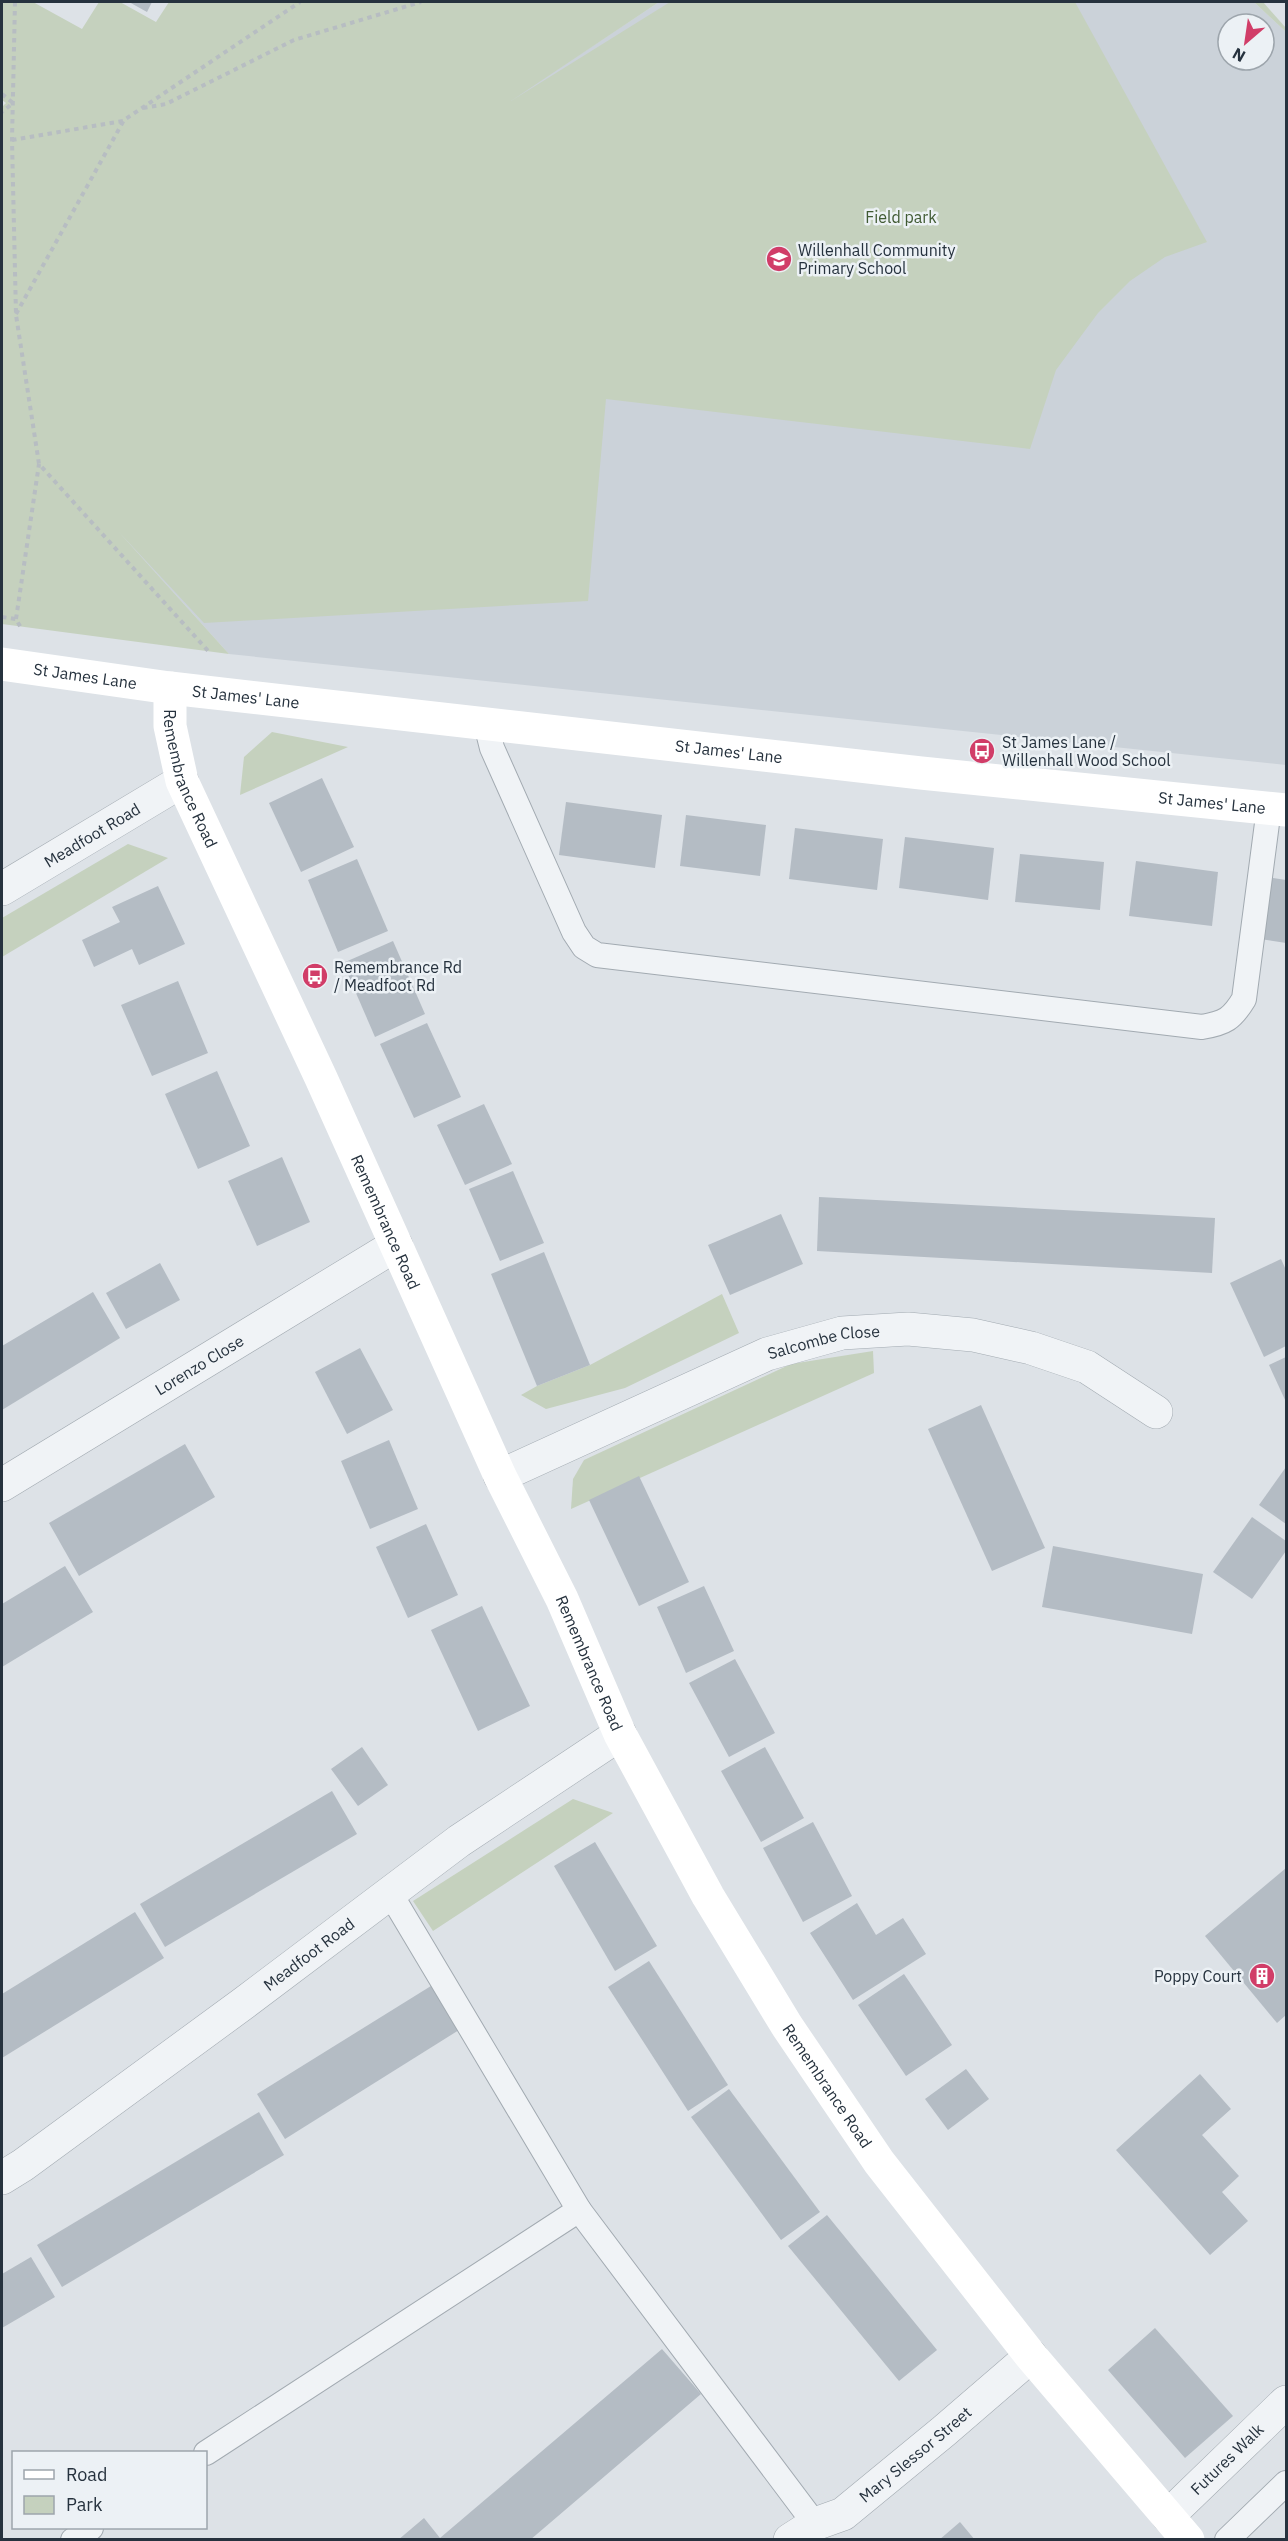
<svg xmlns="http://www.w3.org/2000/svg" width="1288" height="2541" font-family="'IBM Plex Sans',sans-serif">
	<rect width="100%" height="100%" fill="#dde2e7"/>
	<!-- built -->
	<path fill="#cbd2d9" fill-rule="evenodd" d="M659 2H1254L1286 32V765L229 654 61 468 59 400ZM1228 24H1264V60H1228Z"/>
	<!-- green -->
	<g fill="#c5d1be">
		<path d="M2 2H33L82 29 99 2H120L156 22 169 2H659L511 101 670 2H1075L1207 242 1165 257 1130 281 1098 313 1056 370 1030 449 606 399 588 601 204 623 118 531 229 654 2 624V107L6 103 2 100Z"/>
		<path d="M1254 2H1263L1286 28V32Z"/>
		<path d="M272 732 348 747 240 795 244 757Z"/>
		<path d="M128 844 168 858 2 957V918Z"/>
		<path d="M722 1294 739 1333 625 1388 546 1409 521 1395 537 1386 590 1365Z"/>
		<path d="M873 1351 874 1373 571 1509 573 1479 584 1460 791 1364Z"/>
		<path d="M573 1799 613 1813 433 1931 413 1901Z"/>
	</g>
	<!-- building -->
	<g fill="#b4bcc4">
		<path d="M129 2H152L147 12Z"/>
		<path d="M322 778 354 847 301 872 269 803Z"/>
		<path d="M566 802 662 815 655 868 559 855Z"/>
		<path d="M686 815 766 825 760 876 680 866Z"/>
		<path d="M795 828 883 839 877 890 789 879Z"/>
		<path d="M905 837 994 848 988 900 899 888Z"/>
		<path d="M1020 854 1104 862 1100 910 1015 902Z"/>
		<path d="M357 859 388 931 338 952 308 880Z"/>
		<path d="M1136 861 1218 872 1212 926 1129 916Z"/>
		<path d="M1267 877 1286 880V943L1260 939Z"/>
		<path d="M158 886 185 944 139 965 132 949 94 967 82 940 120 922 112 907Z"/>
		<path d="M393 941 425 1014 375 1037 343 963Z"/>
		<path d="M178 981 208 1053 152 1076 121 1005Z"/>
		<path d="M427 1023 461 1097 414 1118 380 1044Z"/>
		<path d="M217 1071 250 1146 198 1169 165 1094Z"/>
		<path d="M484 1104 512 1164 465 1185 437 1125Z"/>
		<path d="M282 1157 310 1222 257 1246 228 1181Z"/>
		<path d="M513 1171 544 1243 500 1261 469 1189Z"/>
		<path d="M819 1197 1215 1218 1212 1273 817 1251Z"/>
		<path d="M781 1214 803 1264 730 1295 708 1245Z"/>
		<path d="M544 1252 590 1365 537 1386 491 1274Z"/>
		<path d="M1281 1259 1286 1270V1346L1264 1357 1230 1283Z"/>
		<path d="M160 1263 180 1300 126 1329 106 1293Z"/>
		<path d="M93 1292 120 1338 2 1410V1346Z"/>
		<path d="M360 1348 393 1410 347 1434 315 1372Z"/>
		<path d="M1286 1357V1402L1269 1365Z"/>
		<path d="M981 1405 1045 1548 992 1571 928 1429Z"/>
		<path d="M389 1440 418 1509 370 1529 341 1461Z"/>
		<path d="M185 1444 215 1497 79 1576 49 1523Z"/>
		<path d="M1286 1467V1524L1259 1505Z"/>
		<path d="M639 1476 689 1582 639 1606 589 1500Z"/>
		<path d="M1252 1517 1286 1541V1551L1252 1599 1213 1572Z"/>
		<path d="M426 1524 458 1595 408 1618 376 1547Z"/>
		<path d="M1053 1546 1203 1574 1192 1634 1042 1607Z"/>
		<path d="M65 1566 93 1612 2 1667V1604Z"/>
		<path d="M704 1586 734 1651 686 1673 657 1607Z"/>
		<path d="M482 1606 530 1706 478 1731 431 1630Z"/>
		<path d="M735 1659 775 1733 729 1757 689 1683Z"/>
		<path d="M362 1747 388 1785 358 1806 331 1769Z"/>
		<path d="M765 1747 804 1818 761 1842 721 1771Z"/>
		<path d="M332 1791 357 1834 165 1947 140 1904Z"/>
		<path d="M813 1822 852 1896 803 1922 763 1848Z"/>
		<path d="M595 1842 657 1946 615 1971 554 1866Z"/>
		<path d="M1286 1868V2015L1277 2023 1205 1936Z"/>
		<path d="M857 1903 876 1935 903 1918 926 1954 853 2000 810 1933Z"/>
		<path d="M135 1912 164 1958 2 2058V1994Z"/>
		<path d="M649 1961 728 2085 688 2111 608 1987Z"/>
		<path d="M904 1974 952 2045 906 2076 858 2005Z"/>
		<path d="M439 1981 467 2025 285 2139 257 2094Z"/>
		<path d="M966 2069 989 2099 948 2130 925 2099Z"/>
		<path d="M1200 2074 1231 2109 1202 2135 1239 2176 1222 2192 1248 2221 1210 2255 1116 2150Z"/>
		<path d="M729 2089 820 2212 781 2240 691 2117Z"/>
		<path d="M259 2112 284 2155 62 2287 37 2245Z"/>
		<path d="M827 2215 937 2350 899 2381 788 2246Z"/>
		<path d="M31 2257 55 2297 2 2328V2274Z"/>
		<path d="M1155 2328 1233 2416 1185 2458 1108 2370Z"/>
		<path d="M662 2349 701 2394 530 2540H398L424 2518 440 2538Z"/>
		<path d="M960 2522 975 2540H939Z"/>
	</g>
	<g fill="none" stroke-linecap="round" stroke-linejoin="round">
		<!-- lane casing -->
		<g stroke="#a2aab1" stroke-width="26">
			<g id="lane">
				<path d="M486 724 492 748 574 932 584 947 597 955 1202 1027C1225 1023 1232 1019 1244 999L1269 808"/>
				<path d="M390 1893 579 2210"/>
				<path d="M206 2453 579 2210 815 2524"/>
				<path d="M73 2540 91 2528"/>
				<path d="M1227 2540 1286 2483"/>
			</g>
		</g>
		<!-- street casing -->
		<g stroke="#a2aab1" stroke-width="34">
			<g id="street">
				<path id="s1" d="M2 889 182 781"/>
				<path id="s2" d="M500 1476 767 1354 842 1333 908 1329 973 1335 1031 1348 1087 1367 1156 1412"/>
				<path id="s3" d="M2 1485 396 1245"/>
				<path id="s4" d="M2 2178 23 2165 244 2003 459 1841 620 1734"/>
				<path id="s5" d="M1168 2516 1286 2402"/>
				<path id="s6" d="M790 2540 815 2524 843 2514 944 2431 1031 2356"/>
			</g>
		</g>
		<!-- path -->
		<g stroke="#b7bdc2" stroke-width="4" stroke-dasharray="4.5 4.5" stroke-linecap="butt">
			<path d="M15 2 12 140 16 315 39 464 210 653"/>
			<path d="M2 94 13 103 2 112"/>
			<path d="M143 108 166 104 294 40 421 2"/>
			<path d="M12 140 123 121"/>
			<path d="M16 314 124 120 300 2"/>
			<path d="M2 617 16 619 21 628"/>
			<path d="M16 619 39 464"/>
		</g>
		<!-- lane -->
		<use href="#lane" stroke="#f0f3f6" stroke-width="24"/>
		<!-- street -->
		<use href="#street" stroke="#f0f3f6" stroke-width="33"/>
		<!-- secondary -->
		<g stroke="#fff" stroke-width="33">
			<path id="s7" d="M2 664 170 688 921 773 1286 810"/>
			<path id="s8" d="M170 688V726L182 781 321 1078 500 1476 562 1599 620 1734 708 1896 787 2026 879 2162 1031 2356 1188 2540"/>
		</g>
	</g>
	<!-- icons -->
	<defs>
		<g id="school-disc" transform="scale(1.35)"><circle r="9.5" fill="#d13d68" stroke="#ecf1f5"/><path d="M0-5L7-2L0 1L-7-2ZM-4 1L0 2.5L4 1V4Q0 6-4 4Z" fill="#fff"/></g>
		<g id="bus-disc" transform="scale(1.35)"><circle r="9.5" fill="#d13d68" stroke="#ecf1f5"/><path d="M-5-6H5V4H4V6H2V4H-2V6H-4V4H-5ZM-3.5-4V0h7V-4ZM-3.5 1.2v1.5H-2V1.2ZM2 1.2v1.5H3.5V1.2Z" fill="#fff"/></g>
		<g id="building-disc" transform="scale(1.35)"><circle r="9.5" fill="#d13d68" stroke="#ecf1f5"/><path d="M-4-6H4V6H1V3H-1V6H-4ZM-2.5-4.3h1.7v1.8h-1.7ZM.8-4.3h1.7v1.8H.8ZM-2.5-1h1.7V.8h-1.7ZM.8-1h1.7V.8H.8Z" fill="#fff"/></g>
	</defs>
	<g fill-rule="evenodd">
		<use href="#school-disc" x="779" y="259"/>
		<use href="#bus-disc" x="982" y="751"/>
		<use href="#bus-disc" x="315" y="976"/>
		<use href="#building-disc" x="1262" y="1976"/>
	</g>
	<g text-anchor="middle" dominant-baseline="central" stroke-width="5" stroke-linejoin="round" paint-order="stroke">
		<!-- park labels -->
		<g font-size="16" fill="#405a33" stroke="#ecf1f5">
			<text x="901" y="217">Field park</text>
		</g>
		<!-- poi labels -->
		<g font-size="16" fill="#26323e" stroke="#ecf1f5" text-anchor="start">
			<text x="798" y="250">Willenhall Community<tspan x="798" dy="18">Primary School</tspan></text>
			<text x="1002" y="742">St James Lane /<tspan x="1002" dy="18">Willenhall Wood School</tspan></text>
			<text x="334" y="967">Remembrance Rd<tspan x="334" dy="18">/ Meadfoot Rd</tspan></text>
			<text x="1242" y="1976" text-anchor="end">Poppy Court</text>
		</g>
		<!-- street labels -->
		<g font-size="16" fill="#26323e" stroke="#ecf1f5">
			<text stroke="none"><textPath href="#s7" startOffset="84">St James Lane</textPath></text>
			<text stroke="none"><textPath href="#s7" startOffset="246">St James' Lane</textPath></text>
			<text stroke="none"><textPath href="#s7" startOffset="732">St James' Lane</textPath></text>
			<text stroke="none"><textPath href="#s8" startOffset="94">Remembrance Road</textPath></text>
			<text stroke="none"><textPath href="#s7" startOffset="1218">St James' Lane</textPath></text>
			<text stroke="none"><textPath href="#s1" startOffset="105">Meadfoot Road</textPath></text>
			<text stroke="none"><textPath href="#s8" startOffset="580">Remembrance Road</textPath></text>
			<text stroke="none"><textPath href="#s2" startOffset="352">Salcombe Close</textPath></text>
			<text stroke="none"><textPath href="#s3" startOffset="231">Lorenzo Close</textPath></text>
			<text stroke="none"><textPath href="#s8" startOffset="1066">Remembrance Road</textPath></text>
			<text stroke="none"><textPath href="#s4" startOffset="380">Meadfoot Road</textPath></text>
			<text stroke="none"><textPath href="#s8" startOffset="1552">Remembrance Road</textPath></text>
			<text stroke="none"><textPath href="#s6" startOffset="153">Mary Slessor Street</textPath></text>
			<text stroke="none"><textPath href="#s5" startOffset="82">Futures Walk</textPath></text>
		</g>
	</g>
	<!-- border -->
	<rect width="1288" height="2541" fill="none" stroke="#26323e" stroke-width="6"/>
	<!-- legend -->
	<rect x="12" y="2451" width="195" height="78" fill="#ecf1f5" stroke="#9da5ac" stroke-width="1.5"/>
	<rect x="24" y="2470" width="30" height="9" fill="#ffffff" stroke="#9da5ac" stroke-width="1.5"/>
	<text x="66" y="2481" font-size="18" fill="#26323e">Road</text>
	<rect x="24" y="2496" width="30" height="18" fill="#c5d1be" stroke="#9da5ac" stroke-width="1.5"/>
	<text x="66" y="2511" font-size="18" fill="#26323e">Park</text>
	<!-- north arrow -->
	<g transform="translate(1246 42) rotate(209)"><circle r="28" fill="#ecf1f5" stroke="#9da5ac" stroke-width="1.5"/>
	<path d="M0-4.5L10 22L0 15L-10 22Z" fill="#d13d68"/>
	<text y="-9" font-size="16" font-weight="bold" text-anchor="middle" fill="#26323e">N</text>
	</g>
</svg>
